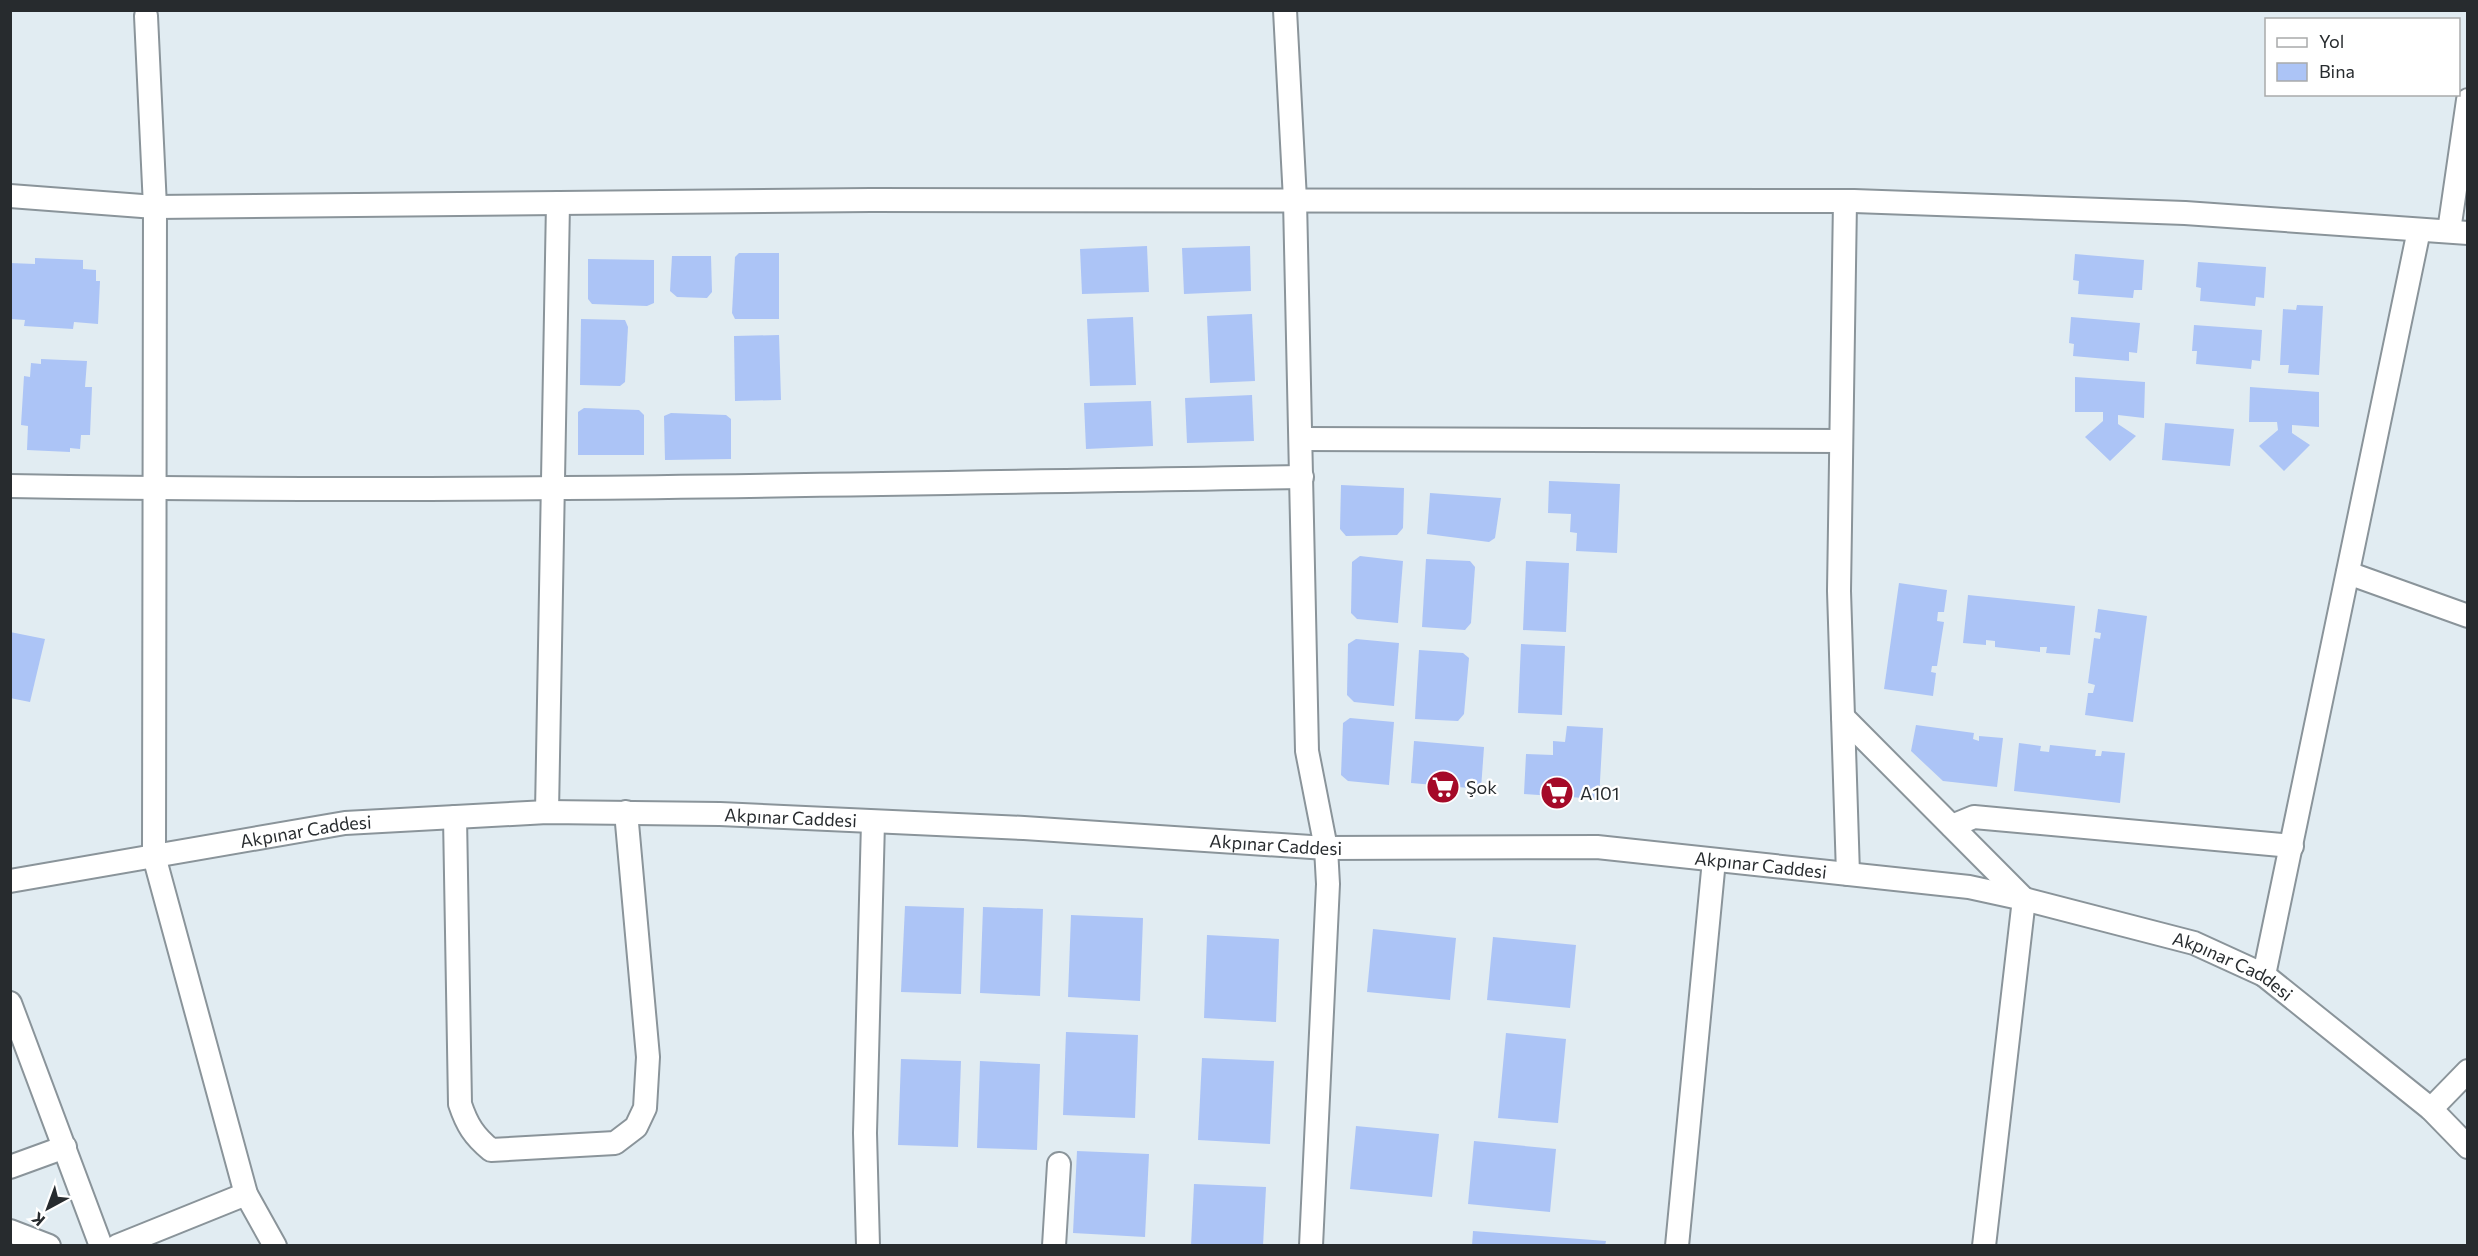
<svg xmlns="http://www.w3.org/2000/svg" width="2478" height="1256" font-family="Commissioner,sans-serif">
	<rect width="100%" height="100%" fill="#e1ecf2"/>
	<!-- building -->
	<g fill="#acc4f6">
		<path d="M1147 246 1149 292 1082 294 1080 249Z"/>
		<path d="M1250 246 1251 291 1184 294 1182 248Z"/>
		<path d="M739 253H779V319H735L732 313 735 257Z"/>
		<path d="M2075 254 2144 260 2142 290H2134L2133 298 2078 294 2079 281 2073 280Z"/>
		<path d="M672 256H711L712 292 707 298 677 297 670 291Z"/>
		<path d="M35 258 83 260V269L96 270V281H100L98 324 74 322 73 329 24 326 25 320 11 319 10 263 35 264Z"/>
		<path d="M588 259 654 260V303L647 306 592 304 588 299Z"/>
		<path d="M2198 262 2266 267 2264 298 2256 297 2255 306 2200 301 2201 288 2196 287Z"/>
		<path d="M2297 305 2323 306 2319 375 2288 373 2289 365H2280L2283 309 2296 310Z"/>
		<path d="M1252 314 1255 381 1210 383 1207 316Z"/>
		<path d="M1133 317 1136 385 1090 386 1087 319Z"/>
		<path d="M2071 317 2140 323 2137 353 2129 352V361L2073 356 2074 344 2069 343Z"/>
		<path d="M581 319 625 320 628 327 625 382 620 386 580 385Z"/>
		<path d="M2194 325 2262 330 2260 361 2252 360 2251 369 2196 364 2197 351H2192Z"/>
		<path d="M779 335 781 400 735 401 734 336Z"/>
		<path d="M41 359 87 361 85 387H92L90 435H81L80 449 70 448V452L27 450 28 426 21 425 24 376 30 377 31 363 41 364Z"/>
		<path d="M2075 377 2145 382 2144 418 2118 415V424L2136 436 2110 461 2085 437 2103 421V412H2075Z"/>
		<path d="M2250 387 2319 392V427L2292 425V433L2310 445 2284 471 2259 446 2278 430 2277 422H2249Z"/>
		<path d="M1252 395 1254 441 1187 443 1185 398Z"/>
		<path d="M1151 401 1153 446 1086 449 1084 403Z"/>
		<path d="M584 408 639 410 644 415V455H578V412Z"/>
		<path d="M671 413 726 415 731 419V459L665 460 664 416Z"/>
		<path d="M2165 423 2234 429 2230 466 2162 460Z"/>
		<path d="M1549 481 1620 484 1617 553 1576 551 1577 533 1570 532 1571 514 1548 513Z"/>
		<path d="M1341 485 1404 488 1403 528 1397 535 1346 536 1340 529Z"/>
		<path d="M1430 493 1501 498 1495 538 1489 542 1427 534Z"/>
		<path d="M1360 556 1403 561 1398 623 1357 619 1351 613 1352 562Z"/>
		<path d="M1426 559 1470 561 1475 567 1471 623 1465 630 1422 627Z"/>
		<path d="M1526 561 1569 563 1566 632 1523 630Z"/>
		<path d="M1899 583 1947 590 1944 612H1938L1937 621 1944 622 1937 666H1932L1931 672 1936 673 1933 696 1884 689Z"/>
		<path d="M1968 595 2075 606 2070 655 2046 653 2047 647H2040V652L1995 647V641L1986 640V645L1963 643Z"/>
		<path d="M2098 609 2147 616 2133 722 2085 715 2088 693H2093L2095 685 2088 683 2094 638 2100 639 2101 633 2095 632Z"/>
		<path d="M10 632 45 639 30 702 10 698Z"/>
		<path d="M1356 639 1399 643 1394 706 1354 702 1347 695 1348 644Z"/>
		<path d="M1521 644 1565 646 1562 715 1518 713Z"/>
		<path d="M1419 650 1463 653 1469 658 1464 714 1458 721 1415 719Z"/>
		<path d="M1350 718 1394 722 1389 785 1348 781 1341 775 1343 723Z"/>
		<path d="M1916 725 1974 733 1973 739 1979 741V736L2003 738 1997 787 1943 781 1911 751Z"/>
		<path d="M1567 726 1603 728 1599 799 1524 794 1526 754 1553 755V741L1565 742Z"/>
		<path d="M1414 741 1484 747 1481 789 1411 783Z"/>
		<path d="M2019 743 2041 746 2040 751 2049 752 2050 745 2096 750 2095 756H2101L2102 751 2125 753 2120 803 2014 791Z"/>
		<path d="M905 906 964 908 961 994 901 992Z"/>
		<path d="M983 907 1043 909 1040 996 980 993Z"/>
		<path d="M1071 915 1143 918 1140 1001 1068 997Z"/>
		<path d="M1373 929 1456 938 1450 1000 1367 992Z"/>
		<path d="M1207 935 1279 939 1276 1022 1204 1018Z"/>
		<path d="M1493 937 1576 945 1570 1008 1487 1000Z"/>
		<path d="M1066 1032 1138 1035 1135 1118 1063 1115Z"/>
		<path d="M1506 1033 1566 1039 1558 1123 1498 1118Z"/>
		<path d="M1202 1058 1274 1061 1270 1144 1198 1140Z"/>
		<path d="M901 1059 961 1061 958 1147 898 1145Z"/>
		<path d="M980 1061 1040 1064 1037 1150 977 1148Z"/>
		<path d="M1356 1126 1439 1134 1432 1197 1350 1189Z"/>
		<path d="M1474 1141 1556 1149 1550 1212 1468 1204Z"/>
		<path d="M1077 1151 1149 1154 1145 1237 1073 1233Z"/>
		<path d="M1194 1184 1266 1187 1263 1246H1191Z"/>
		<path d="M1473 1231 1606 1241 1605 1246H1472Z"/>
	</g>
	<g fill="none" stroke-linecap="round" stroke-linejoin="round">
		<!-- minor casing -->
		<g stroke="#8a949a" stroke-width="26">
			<g id="minor">
				<path d="M1285 10 1295 200 1307 751 1326 848 1328 884 1311 1246"/>
				<path d="M146 16 155 207 154 856 246 1194 275 1246"/>
				<path d="M10 196 155 207 871 200 1854 201 2185 213 2468 233"/>
				<path d="M1845 201 1839 591 1848 874"/>
				<path d="M2449 231 2468 100"/>
				<path d="M1301 439 1841 441"/>
				<path d="M10 486C441 494 872 484 1302 477"/>
				<path d="M2348 573 2468 616"/>
				<path d="M1843 717 2024 899 1984 1246"/>
				<path d="M547 812 558 203"/>
				<path d="M455 817 460 1104C467 1125 474 1136 491 1150L615 1143 636 1127 645 1108 648 1057 626 812"/>
				<path d="M1952 826 1974 817 2292 846"/>
				<path id="s1" d="M10 881 345 823 547 812 720 814 1024 828 1326 848 1597 847 1969 887 2024 899 2194 943 2264 975 2431 1109 2468 1147"/>
				<path d="M2264 975 2419 230"/>
				<path d="M10 1003 101 1246"/>
				<path d="M2431 1109 2468 1071"/>
				<path d="M10 1167 65 1147"/>
				<path d="M10 1231 49 1246"/>
				<path d="M117 1246 246 1194"/>
				<path d="M868 1246 865 1133 873 822"/>
				<path d="M1054 1246 1059 1164"/>
				<path d="M1677 1246 1714 860"/>
			</g>
		</g>
		<!-- minor -->
		<use href="#minor" stroke="#fff" stroke-width="22"/>
	</g>
	<!-- icons -->
	<defs>
		<g id="supermarket-disc" transform="scale(1.725)"><circle r="9.5" fill="#a50a28" stroke="#fff"/><path d="M-6-5.5h2.5l.6 2H6L4.5 2H-2.5L-4.4-4H-6ZM-1.5 3.2a1.3 1.3 0 1 0 .1 0ZM3 3.2a1.3 1.3 0 1 0 .1 0Z" fill="#fff"/></g>
	</defs>
	<g fill-rule="evenodd">
		<use href="#supermarket-disc" x="1443" y="787"/>
		<use href="#supermarket-disc" x="1557" y="793"/>
	</g>
	<g text-anchor="middle" dominant-baseline="central" stroke-width="4.5" stroke-linejoin="round" paint-order="stroke">
		<!-- poi labels -->
		<g font-size="18" fill="#272b2e" stroke="#fff" text-anchor="start">
			<text x="1466" y="787">Şok</text>
			<text x="1580" y="793">A101</text>
		</g>
		<!-- street labels -->
		<g font-size="18" fill="#272b2e" stroke="#fff">
			<text stroke="none"><textPath href="#s1" startOffset="786">Akpınar Caddesi</textPath></text>
			<text stroke="none"><textPath href="#s1" startOffset="300">Akpınar Caddesi</textPath></text>
			<text stroke="none"><textPath href="#s1" startOffset="1272">Akpınar Caddesi</textPath></text>
			<text stroke="none"><textPath href="#s1" startOffset="1758">Akpınar Caddesi</textPath></text>
			<text stroke="none"><textPath href="#s1" startOffset="2244">Akpınar Caddesi</textPath></text>
		</g>
	</g>
	<!-- border -->
	<rect width="2478" height="1256" fill="none" stroke="#272b2e" stroke-width="24"/>
	<!-- legend -->
	<rect x="2265" y="18" width="195" height="78" fill="#ffffff" stroke="#a9aaab" stroke-width="1.5"/>
	<rect x="2277" y="38" width="30" height="9" fill="#ffffff" stroke="#a9aaab" stroke-width="1.5"/>
	<text x="2319" y="48" font-size="18" fill="#272b2e">Yol</text>
	<rect x="2277" y="63" width="30" height="18" fill="#acc4f6" stroke="#a9aaab" stroke-width="1.5"/>
	<text x="2319" y="78" font-size="18" fill="#272b2e">Bina</text>
	<!-- north arrow -->
	<g transform="translate(48 1208) rotate(221)" stroke="#ffffff" stroke-width="4.5" paint-order="stroke">
	<path d="M0-4.5L10 22L0 15L-10 22Z" fill="#272b2e"/>
	<text y="-9" font-size="16" font-weight="bold" text-anchor="middle" fill="#272b2e">K</text>
	</g>
</svg>
